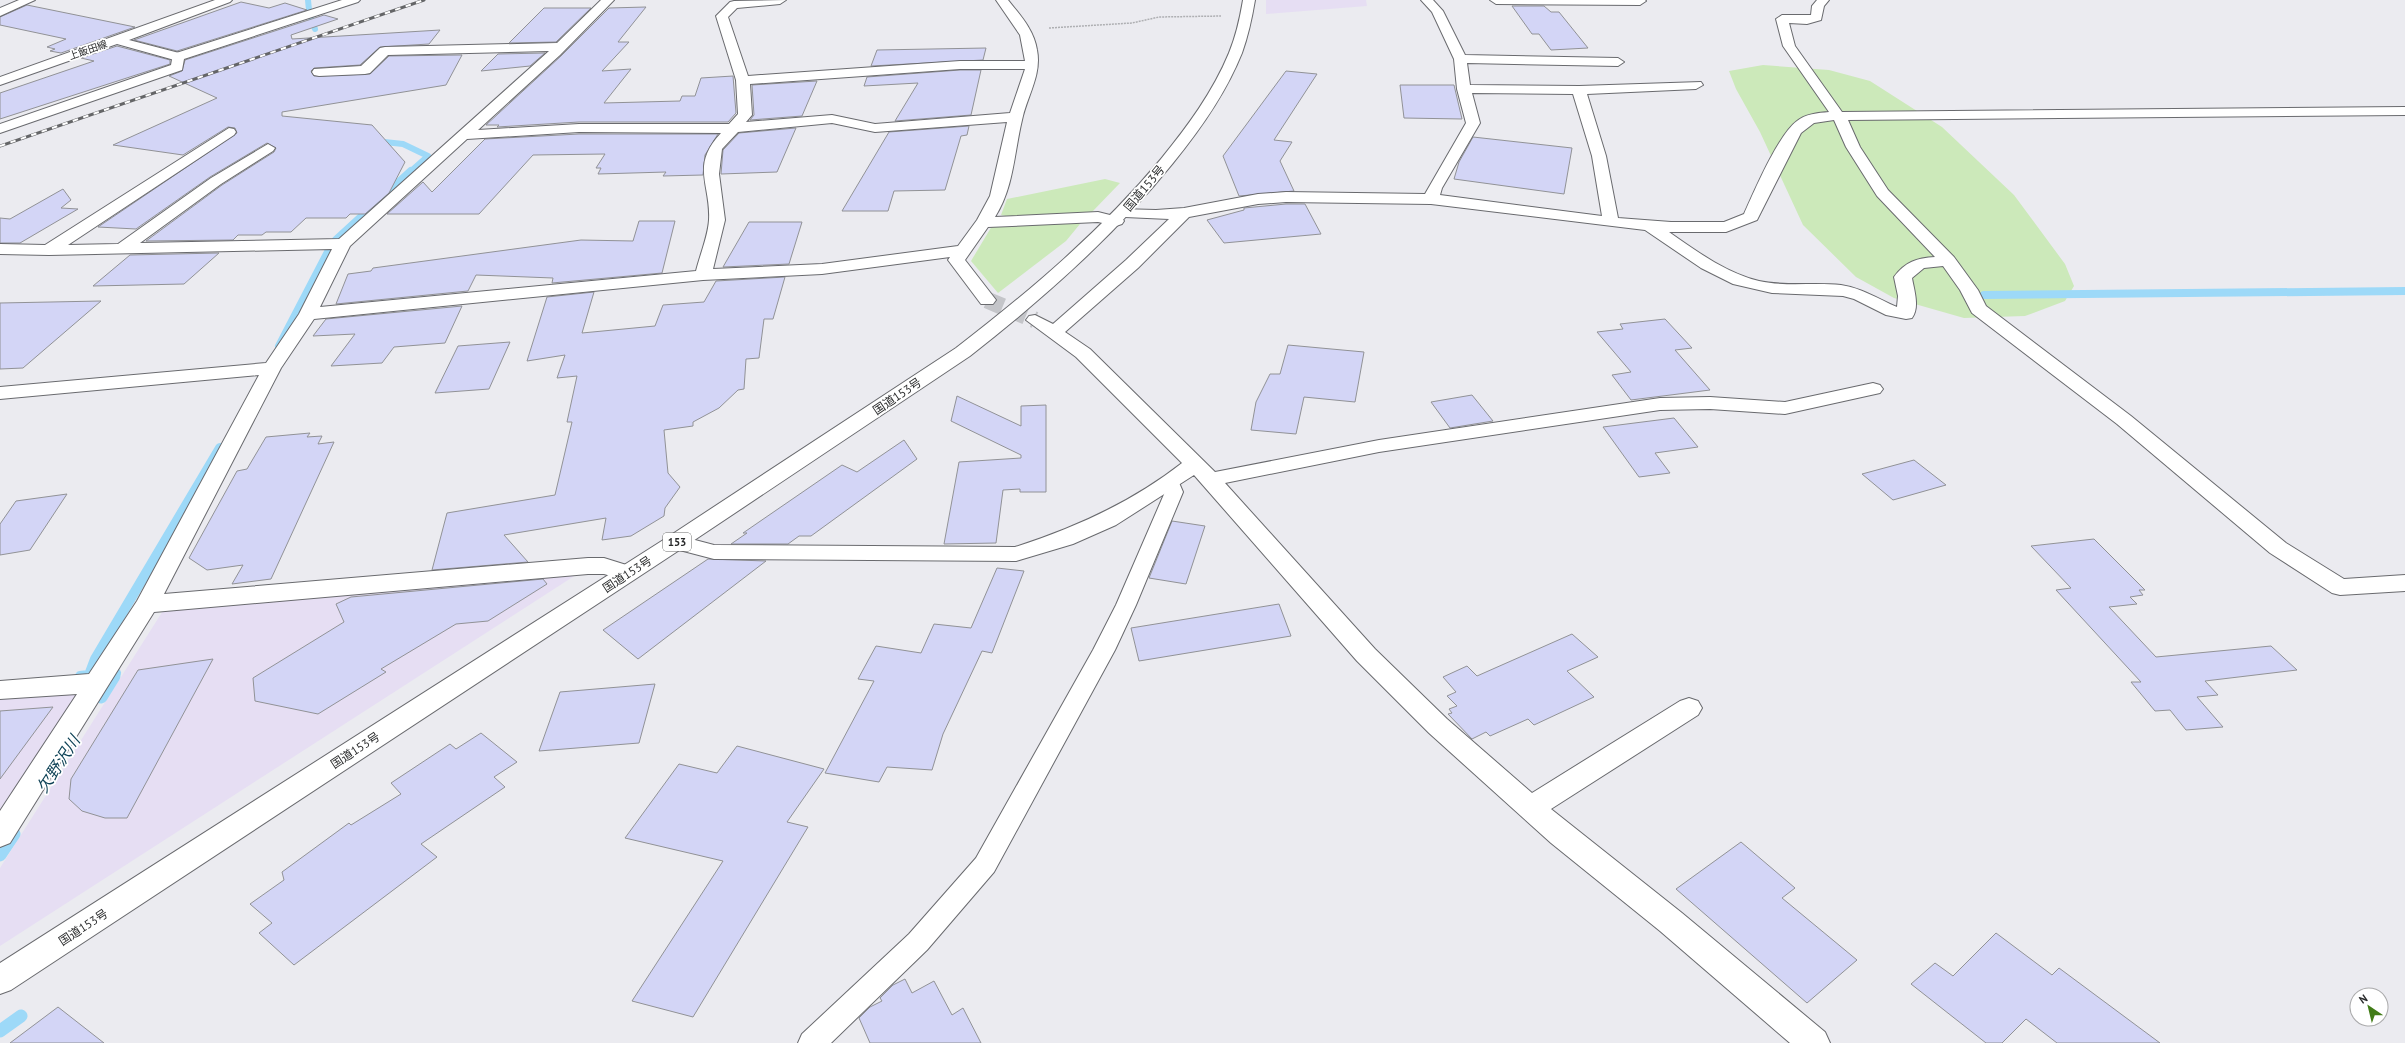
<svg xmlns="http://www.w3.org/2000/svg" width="2405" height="1043" font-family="'PT Sans','Noto Sans JP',sans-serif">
	<rect width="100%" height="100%" fill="#ebebf0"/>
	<!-- commercial -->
	<g fill="#e6def3">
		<path d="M1266 0H1366L1367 6 1266 14Z"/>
		<path d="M582 571 208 812 0 946V868L166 606Z"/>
		<path d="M81 689 0 814V695Z"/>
	</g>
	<!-- green -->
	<g fill="#cce9ba">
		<path d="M1763 65 1829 70 1870 81 1942 127 2014 195 2065 264 2074 286 2065 301 2025 316 1964 318 1894 298 1856 277 1803 225 1760 132 1736 89 1729 71Z"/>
		<path d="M1105 179 1120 183 1092 212 1011 217 1001 215 1007 199Z"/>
		<path d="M1077 221 1080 224 1066 241 998 293 971 261 992 226Z"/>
	</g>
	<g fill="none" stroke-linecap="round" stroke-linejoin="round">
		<!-- stream-far3 -->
		<g stroke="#9dd9f8" stroke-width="6">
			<path d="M308 0 309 10"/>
			<path d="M311 18 315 29"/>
			<path d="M375 141 403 144 428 156 410 172"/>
		</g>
		<!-- stream-far2 -->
		<g stroke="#9dd9f8" stroke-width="8">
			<path d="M336 240 411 171"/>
			<path d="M1984 295 2405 291"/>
			<path d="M279 346 330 248"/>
		</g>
		<!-- stream-far1 -->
		<g stroke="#9dd9f8" stroke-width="10">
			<path d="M80 676 89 675 95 659 220 448"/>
			<path d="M113 677 116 673"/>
		</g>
		<!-- stream -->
		<g stroke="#9dd9f8" stroke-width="13">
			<path d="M101 697 114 676"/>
			<path d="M0 855 14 834"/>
			<path d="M0 1031 21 1016"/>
		</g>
	</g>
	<!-- building -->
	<g fill="#d3d5f6" stroke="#919296">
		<path d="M241 2 269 8 285 3 307 10 177 51 134 40Z"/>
		<path d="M27 5 135 27 61 53 50 51 55 49 47 47 66 39 0 25V17Z"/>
		<path d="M1512 6H1544L1551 12H1559L1588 48 1551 50 1539 34H1532Z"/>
		<path d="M646 7 618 42H629L602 71 631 69 604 103 680 101 682 96H695L701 78 733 76 736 113 728 122H579L497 127 499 125H486L561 56 609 8Z"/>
		<path d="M544 8H591L556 42 509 43Z"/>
		<path d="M324 15 338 19 291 35 292 39 440 30 429 44 380 47 360 65 314 68 311 71 314 76 370 74 389 56 462 55 446 85 282 112V116L372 125 405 162 389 193 365 214H350L346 218H306L291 232H266L262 235H238L233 240 146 241 222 185 274 152 276 148 267 143 210 177 136 229 98 227 237 133 235 128 228 127 183 155 113 145 217 98 169 76 182 71 185 60Z"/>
		<path d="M117 46 170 60V64L0 119V93L94 61 81 58Z"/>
		<path d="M986 48 983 60 871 66 877 50Z"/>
		<path d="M545 53 530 66 481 71 498 54Z"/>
		<path d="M960 70H981L971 115 895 121 918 83 864 86 867 77Z"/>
		<path d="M1286 71 1317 74 1274 140 1292 142 1280 161 1294 191 1239 196 1223 156Z"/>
		<path d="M817 81 802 116 750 120 754 115 752 85Z"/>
		<path d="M1400 85H1454L1462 119 1404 118Z"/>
		<path d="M969 126 967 135 961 136 945 190 894 191 888 211H842L889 132Z"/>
		<path d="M796 128 777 172 721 174 723 150 739 133Z"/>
		<path d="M579 134H718L705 155 703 175 663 176 666 172 598 174 601 168H596L605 154 533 155 479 214H387L423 182 432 192 485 139Z"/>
		<path d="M1473 137 1572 148 1564 194 1454 179 1459 162Z"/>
		<path d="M63 189 71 200 61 208 78 209 20 243H0V218L10 219Z"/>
		<path d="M1286 204H1305L1321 234 1224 243 1207 220 1244 210V208Z"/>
		<path d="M639 221H675L662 273 552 283 553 278 476 275 468 291 336 304 348 274 371 271 373 268 581 240 633 241Z"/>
		<path d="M749 222H802L789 264 723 267Z"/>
		<path d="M219 253 184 284 93 286 130 255Z"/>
		<path d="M785 277 773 319H764L759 358 746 359 744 389 738 390 719 408 693 422V426L664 430 668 473 680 487 665 508 664 516 631 536 602 540 606 518 504 535 528 562 432 570 447 513 555 495 572 422H567L577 376 557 378 565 355 527 361 547 297 594 292 582 333 655 326 663 305 704 302 716 281Z"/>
		<path d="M101 301 23 368 0 369V303Z"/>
		<path d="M462 306 445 343 394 347 382 363 331 366 355 334 313 336 326 319Z"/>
		<path d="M1665 319 1692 348 1675 350 1710 390 1631 400 1612 375 1631 372 1597 332 1623 329 1620 324Z"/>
		<path d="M510 342 489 389 435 393 458 346Z"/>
		<path d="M1288 345 1364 352 1355 402 1304 397 1296 434 1251 430 1256 402 1270 374H1280Z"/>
		<path d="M1472 395 1493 421 1450 428 1431 402Z"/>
		<path d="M957 396 1021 426V406L1046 405V492H1020V489L1003 490 996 543 944 544 959 462 1021 458V455L951 421Z"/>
		<path d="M1674 418 1698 447 1655 453 1670 473 1639 477 1603 427Z"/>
		<path d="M310 433 307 437 322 436 318 444 334 442 271 579 232 584 243 565 207 570 189 558 237 471 247 469 266 437Z"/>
		<path d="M904 440 917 459 811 536H799L788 544H731L747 533H743L842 465 857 472Z"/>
		<path d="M1914 460 1946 485 1893 500 1862 474Z"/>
		<path d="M67 494 30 550 0 555V524L16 501Z"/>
		<path d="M1172 521 1205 526 1186 584 1149 578Z"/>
		<path d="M2094 539 2145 590H2139L2143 595 2130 597 2137 604 2109 607 2156 657 2271 646 2297 670 2205 681 2218 695 2197 697 2223 727 2186 730 2170 710 2155 711 2131 682H2141L2056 590 2071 588 2031 546Z"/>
		<path d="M708 559 766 561 638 659 603 630Z"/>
		<path d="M997 568 1024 571 992 653 982 651 943 734 932 770 887 767 879 782 825 773 874 681 858 679 876 646 921 653 934 624 971 628Z"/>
		<path d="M543 579 547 584 488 621 456 624 381 669 386 672 318 714 255 701 253 678 344 622 336 604 351 597Z"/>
		<path d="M1279 604 1291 636 1139 661 1131 628Z"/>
		<path d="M1572 634 1598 657 1567 671 1594 697 1534 725 1528 719 1490 736 1486 732 1472 739 1448 714 1452 713 1449 709 1457 706 1447 696 1456 692 1443 677 1467 666 1477 676Z"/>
		<path d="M213 659 127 818H105L82 811 69 799 71 779 138 670Z"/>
		<path d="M655 684 639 743 539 751 560 692Z"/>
		<path d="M53 707 0 779V711Z"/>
		<path d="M481 733 517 762 494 777 505 787 421 844 437 857 294 965 259 933 272 923 250 904 284 880 282 872 349 823 351 825 401 794 391 783 450 744 456 749Z"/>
		<path d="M737 746 824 769 787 822 808 827 693 1017 632 1001 723 861 625 838 679 764 717 773Z"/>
		<path d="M1741 842 1795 888 1782 898 1857 960 1807 1003 1676 889Z"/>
		<path d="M1996 933 2052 975 2059 968 2160 1043H2057L2026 1019 2002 1043H1986L1911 984 1935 963 1953 976Z"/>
		<path d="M905 979 912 993 934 981 952 1015 963 1008 981 1043H870L859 1018 870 1007 882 1001 880 998 893 985Z"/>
		<path d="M58 1007 104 1043H10Z"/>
	</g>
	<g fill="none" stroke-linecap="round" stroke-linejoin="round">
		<!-- street-tunnel -->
		<path stroke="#c4c5c9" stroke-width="17" stroke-dasharray="17 8" stroke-linecap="butt" d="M987 300 1035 320"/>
		<!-- lane casing -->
		<g stroke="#696a6e" stroke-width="2">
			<path id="lane" d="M1171 476 1177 478 1183 492 1136 605 1115 650 994 872 927 950 831 1043H798L802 1034 909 934 976 858 1093 650 1116 605 1165 492 1162 482 1165 478Z"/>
		</g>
		<!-- street casing -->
		<g stroke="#696a6e" stroke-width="2">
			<g id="street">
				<path d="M19 0H35L0 16V8Z"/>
				<path d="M342 0H360L358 2 184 59 182 70 0 133V124L171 65 173 54Z"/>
				<path d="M601 0H614L560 55 478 130 579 124H729L738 114 736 80 716 16 730 2 734 1 786 0 780 4 737 8 728 17 748 76 960 61H1025L1020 35 996 0H1008C1020 15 1034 30 1037 50 1042 75 1027 96 1022 120 1014 153 1014 187 995 217L1098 212 1122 218 1124 221 1122 224 1116 226 1098 222 988 227 965 260 996 300 993 304H981L948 260 950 257 822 274 703 280 314 319 281 368 164 594 588 558H604L636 568 640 573 636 578 628 581 604 574H588L154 612 10 843 0 847V811L77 694 0 699V681L89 674 137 601 259 375 0 399V387L266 363 299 314 332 249 49 255 0 254V244L45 245 229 128 234 129 236 132 234 135 68 245 118 244 211 178 268 144 275 148 273 151 221 184 140 243 339 239 549 51 388 55 370 73 365 74 319 76 314 75 312 72 314 69 361 66 380 48 385 47 557 43ZM960 69H1025L1010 113 875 124 832 115 746 122 752 115 750 84ZM1007 122 990 196 977 220 958 246 822 264 713 269 725 220 719 174 722 149 738 132 832 123 875 132ZM579 132 721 133C690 166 711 184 709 220 708 236 700 255 696 271L320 307 350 246 467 139Z"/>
				<path d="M1421 0H1433L1443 11 1465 55 1618 58 1624 62 1618 66 1467 63 1470 85 1579 86 1701 82 1703 85 1696 89 1587 94 1606 156 1618 218 1671 222H1724L1744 214C1754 192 1778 135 1797 121 1805 114 1818 113 1829 112L1783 46 1776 19 1782 15H1811L1812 6 1817 0H1829L1824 6 1821 20 1807 24 1789 23 1795 46 1842 112 2405 107V115L1848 120 1860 147 1888 190 1954 257 1978 290 1986 306 2131 416 2286 543 2344 579 2405 575V591L2340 595 2332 593 2270 553 2117 424 1972 313 1960 290 1943 266 1924 268 1912 278C1914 290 1920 307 1912 318L1906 319 1886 315 1854 299 1843 296 1772 293 1733 284 1701 268 1645 230 1431 204 1286 202 1258 204 1189 217 1138 268 1065 332 1090 349 1215 472 1379 440 1660 398 1710 397 1785 402 1873 383 1880 385 1883 389 1880 393 1785 414 1710 409 1660 410 1379 452 1225 483 1375 649 1447 719 1532 793 1680 701 1689 698 1698 701 1702 708 1698 715 1551 809 1682 913 1825 1032 1830 1043H1790L1660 931 1551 843 1429 733 1357 661 1194 475 1116 525 1073 544 1016 561 714 559 668 547 665 542 668 537 676 535 714 545 1015 547C1075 528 1132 502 1182 463L1076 357 1026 320 1029 316 1035 315 1053 324 1126 260 1169 219 1125 217 1119 215 1117 212 1119 209 1156 210 1184 208 1258 194 1286 192 1425 194 1466 123 1457 89 1454 59 1432 12ZM1472 93 1573 94 1592 156 1602 216 1440 195 1442 188 1480 123ZM1834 120 1846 147 1877 196 1935 257C1917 258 1905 262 1894 277L1898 296 1897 307C1878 299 1862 288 1841 285 1814 282 1786 287 1759 281 1726 273 1696 251 1669 232H1726L1757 220 1801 133 1814 123Z"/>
				<path d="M1490 0H1645L1646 1 1640 5 1496 4Z"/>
			</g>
		</g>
		<!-- secondary casing -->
		<g stroke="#696a6e" stroke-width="2">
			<path id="secondary" d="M215 0H232L230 2 129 40 183 54 184 57 183 60 178 61 117 44 0 85V77Z"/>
		</g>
		<!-- highway casing -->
		<g stroke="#696a6e" stroke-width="2">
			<path id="highway" d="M1243 0H1255C1252 18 1248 36 1242 53 1226 93 1200 130 1173 163 1114 236 1044 298 970 356L684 547 11 990 0 994V963L668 537 956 348C1030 291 1101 231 1161 159 1187 127 1213 92 1229 53 1236 36 1240 18 1243 0Z"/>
		</g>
		<!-- path -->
		<path stroke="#aeafb2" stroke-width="1.5" stroke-dasharray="2 1" stroke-linecap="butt" d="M1049 28 1132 23 1159 17 1221 16"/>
		<!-- lane -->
		<use href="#lane" fill="#fff" fill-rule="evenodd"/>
		<!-- street -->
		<use href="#street" fill="#fff" fill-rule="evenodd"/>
		<!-- secondary -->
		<use href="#secondary" fill="#fff" fill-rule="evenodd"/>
		<!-- highway -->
		<use href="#highway" fill="#fff" fill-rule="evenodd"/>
		<!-- rail casing -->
		<g stroke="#646567" stroke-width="3">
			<path id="rail" d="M0 146 424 0"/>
		</g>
		<!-- rail -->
		<use href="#rail" stroke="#fff" stroke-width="2" stroke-dasharray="5.5" stroke-linecap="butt"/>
	</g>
	<g text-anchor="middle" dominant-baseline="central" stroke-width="3.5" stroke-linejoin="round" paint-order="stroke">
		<!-- far-street labels -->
		<g font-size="10" fill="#2a2b2c" stroke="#fff">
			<text transform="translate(88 50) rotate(-19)">上飯田線</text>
		</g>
		<!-- shield labels -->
		<rect fill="#fff" stroke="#6a6b6b" stroke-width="1" x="663" y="533" width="28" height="18" rx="3"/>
		<g font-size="11" font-weight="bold" fill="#2a2b2c">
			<text x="677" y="542">153</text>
		</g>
		<!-- street labels -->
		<g font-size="12" fill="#2a2b2c" stroke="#fff">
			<text transform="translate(1144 188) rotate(-50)">国道153号</text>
			<text transform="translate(897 396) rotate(-34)">国道153号</text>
			<text transform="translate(627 574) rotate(-33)">国道153号</text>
			<text transform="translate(355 750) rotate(-33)">国道153号</text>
			<text transform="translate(83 927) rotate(-33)">国道153号</text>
		</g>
		<!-- near-water labels -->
		<g font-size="16" font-style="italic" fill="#0e4256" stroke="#fff">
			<text transform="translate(58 764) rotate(-57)">欠野沢川</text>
		</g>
	</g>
	<!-- north arrow -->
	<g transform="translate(2369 1007) rotate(325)"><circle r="19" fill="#ffffff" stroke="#aaaaab"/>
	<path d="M0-3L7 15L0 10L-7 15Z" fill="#417c17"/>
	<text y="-6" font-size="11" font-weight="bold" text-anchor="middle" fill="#2a2b2c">N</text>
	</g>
</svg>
